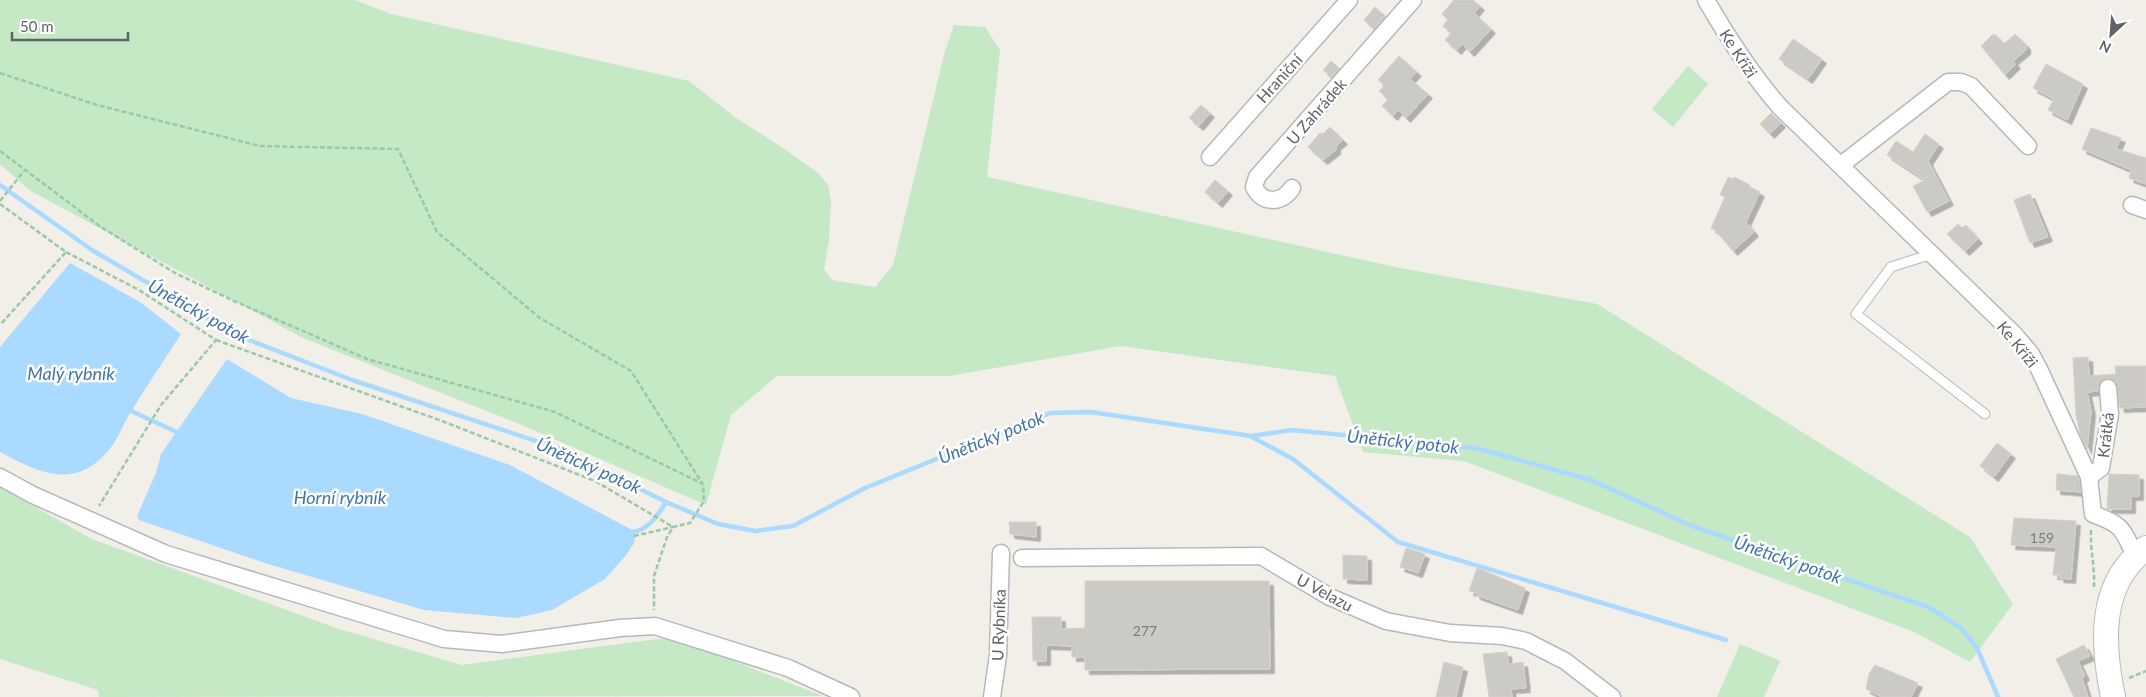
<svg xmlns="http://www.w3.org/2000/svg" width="2146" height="697" font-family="Lato,sans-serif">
	<defs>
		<filter id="shadow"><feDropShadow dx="4.5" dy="4.5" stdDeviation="0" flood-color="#0004"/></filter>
	</defs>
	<rect width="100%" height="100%" fill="#f1efe8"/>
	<!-- green -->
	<g fill="#c5e8c5">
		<path d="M0 0H355L391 14 689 81 736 118 783 148 818 173 828 185 831 201 829 241 824 269 832 280 875 287 893 265 945 51 954 25 985 27 1000 50 987 177 1400 268 1597 304 1970 537 2013 604 1970 662 1914 632 1464 461 1363 452 1335 376 1121 346 949 376H777L731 415 706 505 517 423 303 338 29 190 0 164Z"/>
		<path d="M1688 66 1708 84 1673 127 1652 109Z"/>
		<path d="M0 487 92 539 336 628 462 665 672 637 823 696 99 697 98 690 0 659Z"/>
		<path d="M1740 644 1780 661 1764 697H1717Z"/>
	</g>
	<!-- water -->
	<g fill="#aadaff">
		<path d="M70 263 140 302 181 334C164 361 145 388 129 415 123 425 119 437 112 446 77 491 43 475 0 452V347Z"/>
		<path d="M227 359 291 398 362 414 510 465 636 532 634 543 627 554 605 579 552 610 516 618 424 610 268 564 139 520 137 516 156 473 161 454Z"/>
	</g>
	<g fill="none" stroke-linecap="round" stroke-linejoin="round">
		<!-- stream -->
		<g stroke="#aadaff" stroke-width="4.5">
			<path d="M0 185 92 250 234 334 352 380 560 449 666 502 718 524 755 531 793 526 865 488 1050 413 1091 412 1251 436 1292 430 1476 448 1591 480 1692 526 1928 607 1960 627 1977 648 1998 697"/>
			<path d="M127 409 181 434"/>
			<path d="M1252 437 1293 459 1398 542 1726 640"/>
			<path d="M631 532C648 531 658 515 666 502"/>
		</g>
	</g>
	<!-- building -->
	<g fill="#cccac5" stroke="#d6d1c6" filter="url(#shadow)">
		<path d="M1454 0H1473L1480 6 1474 13 1491 29 1470 52 1462 44 1457 50 1445 40 1451 33 1443 26 1448 20 1442 14Z"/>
		<path d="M1375 7 1385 16 1374 29 1364 20Z"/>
		<path d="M2015 34 2026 45V50L2013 61 2016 64 2005 75 1981 46 1992 35H1996L2004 44Z"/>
		<path d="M1793 39 1822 59 1808 79 1779 59Z"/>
		<path d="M1399 56 1417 72 1410 79 1428 94 1406 118 1398 110 1393 116 1382 106 1388 99 1379 91 1385 85 1378 80Z"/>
		<path d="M1331 61 1339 68 1332 77 1323 70Z"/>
		<path d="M2046 64 2083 84 2067 120 2048 110 2054 99 2033 88Z"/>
		<path d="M1201 105 1210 113 1199 126 1189 118Z"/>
		<path d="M1771 113 1781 123 1770 134 1760 124Z"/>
		<path d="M1330 127 1343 140 1336 146V150L1323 160 1308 147 1320 133 1323 134Z"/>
		<path d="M2091 128 2121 138 2116 149 2146 158V184L2129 178 2131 170 2082 149Z"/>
		<path d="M1925 134 1939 144 1928 161 1949 201 1927 212 1913 186 1925 180 1887 155 1896 141 1913 152Z"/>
		<path d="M1728 177 1732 179 1734 177 1750 185 1749 187 1760 192 1746 222 1754 232 1733 251 1716 231 1711 228 1725 197 1720 195Z"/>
		<path d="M1215 180 1228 191 1218 203 1205 192Z"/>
		<path d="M2030 194 2048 237 2030 243 2014 200Z"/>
		<path d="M1958 224 1962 228 1966 225 1978 239 1965 251 1947 234Z"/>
		<path d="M2088 357 2089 376 2116 374 2115 366H2146V407L2120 408 2116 383 2108 378 2102 380 2099 384 2098 391 2087 392 2091 411 2087 449 2080 434 2076 415 2073 358Z"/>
		<path d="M1997 443 2011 454 1994 477 1980 466Z"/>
		<path d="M2057 474 2078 476 2081 492 2056 490Z"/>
		<path d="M2109 474 2139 475V496H2131V509H2107Z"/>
		<path d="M2014 518 2076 521 2071 579 2059 578 2060 575H2053L2056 547 2011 545Z"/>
		<path d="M1009 522H1036V537L1010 534Z"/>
		<path d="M1406 548 1425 554 1418 573 1400 567Z"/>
		<path d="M1343 555 1367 556V580L1343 579Z"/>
		<path d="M1477 568 1525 588 1518 610 1476 595 1475 592 1469 591Z"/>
		<path d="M1085 581H1269L1270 669 1085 670V657H1072V646L1046 645V661H1033L1032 617H1061V629L1085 628Z"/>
		<path d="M2084 645 2090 656 2078 661 2085 676 2082 678 2088 697H2074L2056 659Z"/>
		<path d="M1507 652 1508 664 1523 662 1526 688 1511 689 1512 697H1489L1483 654Z"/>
		<path d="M1444 662 1463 667 1456 697H1436Z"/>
		<path d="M1875 665 1918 683 1911 697H1882L1866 689 1869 674Z"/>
	</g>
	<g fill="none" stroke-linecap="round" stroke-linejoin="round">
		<!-- service casing -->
		<g stroke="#b5b8bc" stroke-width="11">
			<path id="service" d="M1932 254 1891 267 1856 314 1985 414"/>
		</g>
		<!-- minor casing -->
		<g stroke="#b5b8bc" stroke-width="19">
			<g id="minor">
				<path d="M1706 0C1728 38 1751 74 1780 107L2015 335 2031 354 2040 371 2089 477 2093 514C2123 525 2122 528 2135 556"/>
				<path d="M1210 157 1349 0"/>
				<path d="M1841 165 1948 82H1961L1971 86 2028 146"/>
				<path d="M1292 188C1282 204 1262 204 1254 187L1257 177 1413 0"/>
				<path d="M2132 205 2146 210"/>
				<path d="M0 477 33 495 166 554 444 639 502 644 620 628 655 626 788 668 851 697"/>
				<path d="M2089 477 2101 468 2110 414 2108 388"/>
				<path d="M1022 558 1261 556 1330 597 1386 621 1450 633 1502 636 1526 641 1565 661 1612 697"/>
				<path d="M992 697 998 655 1001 553"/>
			</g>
		</g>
		<!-- secondary casing -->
		<g stroke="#b6babf" stroke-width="26">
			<path id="secondary" d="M2113 697C2102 644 2098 583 2146 548"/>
		</g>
		<!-- path -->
		<g stroke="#9cc7a9" stroke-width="2.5" stroke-dasharray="5 2.5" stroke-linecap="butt">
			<path d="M0 73 97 105 260 146 398 149 437 232 540 318 631 371 702 483"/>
			<path d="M0 151 101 227 175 273 234 301 367 359 555 412 703 484 704 501 690 523 673 527 667 537 654 576V610"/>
			<path d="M0 201 24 171"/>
			<path d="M0 204 66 252 0 325"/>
			<path d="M66 252 139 290 216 340 161 405 99 506"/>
			<path d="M216 340 442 421 595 481 673 527"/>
			<path d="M2091 530C2090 550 2095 567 2094 587"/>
			<path d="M634 536 673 527"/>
			<path d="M2129 678 2146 671"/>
		</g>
		<!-- service -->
		<use href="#service" stroke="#fff" stroke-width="9"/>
		<!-- minor -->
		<use href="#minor" stroke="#fff" stroke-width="16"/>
		<!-- secondary -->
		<use href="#secondary" stroke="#fff" stroke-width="24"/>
	</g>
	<g text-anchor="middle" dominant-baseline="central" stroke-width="5" stroke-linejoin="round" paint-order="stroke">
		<!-- number labels -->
		<g font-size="14" fill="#7a7d7f">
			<text x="2042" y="537">159</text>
			<text x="1145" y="630">277</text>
		</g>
		<!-- street labels -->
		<g font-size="16" fill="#5f6368" stroke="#fff">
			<text transform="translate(1739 53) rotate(57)">Ke Kříži</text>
			<text transform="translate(1279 78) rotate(-48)">Hraniční</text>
			<text transform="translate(1316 111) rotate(-49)">U Zahrádek</text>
			<text transform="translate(2018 344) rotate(51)">Ke Kříži</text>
			<text transform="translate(2105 435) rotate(-83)">Krátká</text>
			<text transform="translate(1325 592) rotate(28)">U Velazu</text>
			<text transform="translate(998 625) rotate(-88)">U Rybníka</text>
		</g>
		<!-- water labels -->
		<g font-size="18" font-style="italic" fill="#4174aa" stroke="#fff">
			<text transform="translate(199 311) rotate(29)">Únětický potok</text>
			<text x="71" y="373">Malý rybník</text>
			<text transform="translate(991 437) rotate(-22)">Únětický potok</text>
			<text transform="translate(1403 441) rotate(6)">Únětický potok</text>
			<text transform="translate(589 465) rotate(24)">Únětický potok</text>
			<text x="340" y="497">Horní rybník</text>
			<text transform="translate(1788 559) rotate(19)">Únětický potok</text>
		</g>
	</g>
	<!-- north arrow -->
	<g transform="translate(2111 35) rotate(206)" stroke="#ffffff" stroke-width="4" paint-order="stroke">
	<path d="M0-4L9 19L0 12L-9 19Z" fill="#5f6368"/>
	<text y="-8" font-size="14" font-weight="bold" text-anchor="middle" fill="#5f6368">N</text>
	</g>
	<!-- scale -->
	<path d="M12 32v8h116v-8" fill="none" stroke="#5f6368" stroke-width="2.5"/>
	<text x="20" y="32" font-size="15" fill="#5f6368" stroke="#ffffff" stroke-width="4" paint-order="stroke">50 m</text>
</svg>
